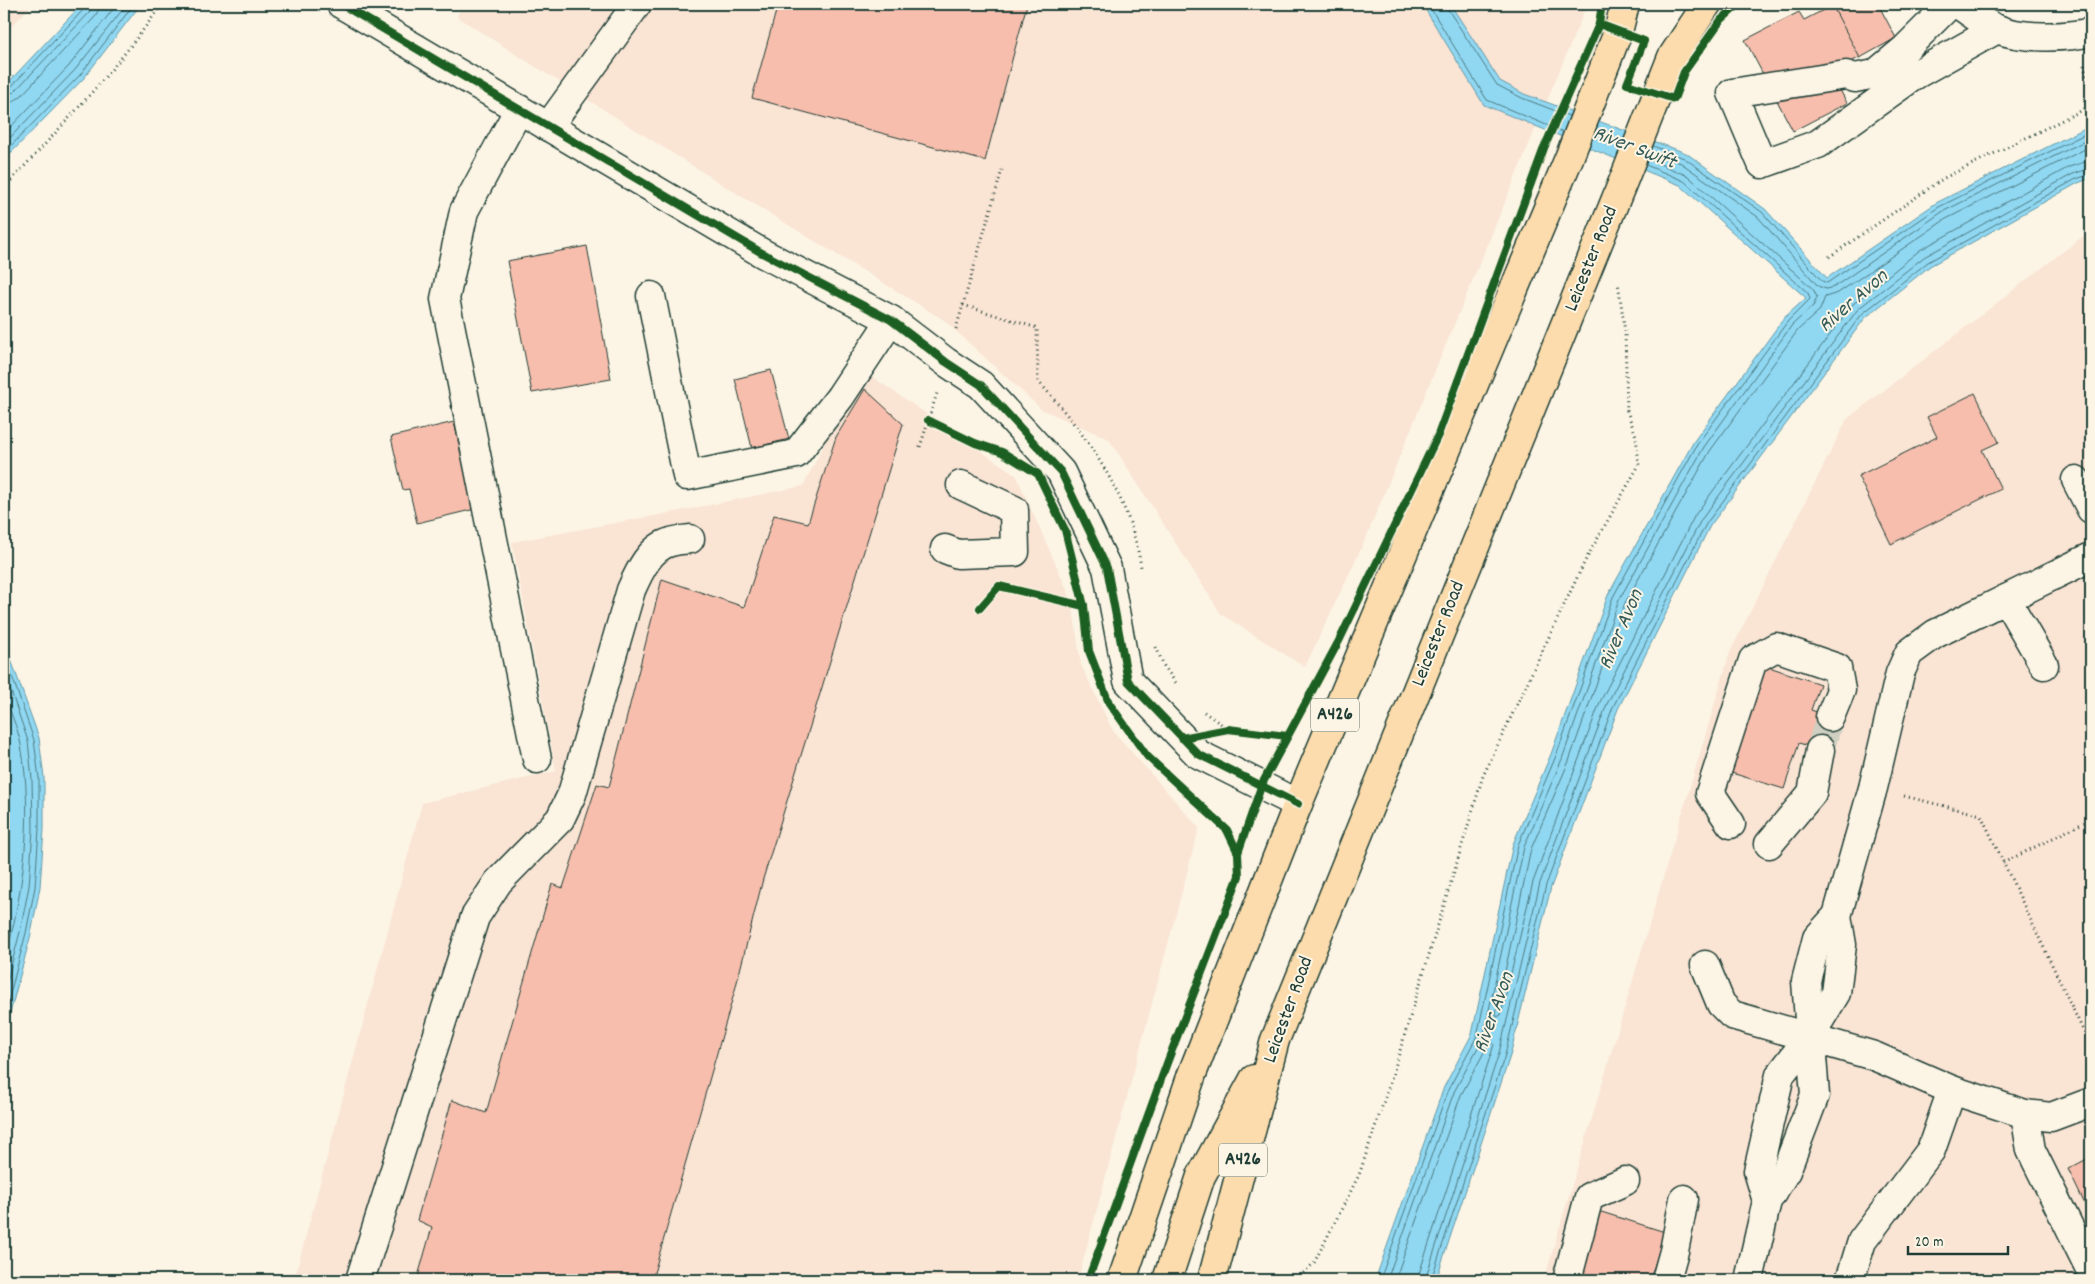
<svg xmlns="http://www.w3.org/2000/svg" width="2095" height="1284" font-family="Dekko,sans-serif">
	<rect width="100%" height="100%" fill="#fcf5e5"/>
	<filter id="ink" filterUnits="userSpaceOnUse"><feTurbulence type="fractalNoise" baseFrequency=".02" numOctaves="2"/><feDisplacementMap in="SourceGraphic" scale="10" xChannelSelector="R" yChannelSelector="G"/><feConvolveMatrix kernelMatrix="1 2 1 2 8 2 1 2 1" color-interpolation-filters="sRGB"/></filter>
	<g filter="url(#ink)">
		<!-- built -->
		<g fill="#fae4d4">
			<path d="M4 4H33L4 34Z"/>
			<path d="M462 4H1585V9L1365 540 1305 667 1221 614 1109 439 1041 409 944 320 723 185 457 17Z"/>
			<path d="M2091 230V1280H1544L1730 652 1847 419Z"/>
			<path d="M868 374 1016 475 1072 601 1081 665 1113 731 1199 828 1078 1280H294L422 803 556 771 512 542 675 512 803 486 847 400Z"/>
		</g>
		<!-- water -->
		<g fill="#90d7f2" stroke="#6399a6">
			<path d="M82 4H141L84 78 4 160V87Z"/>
			<path d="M1422 4H1450L1500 81 1524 94 1686 153 1765 209 1827 278 1936 203 2091 125V178L2078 183 1930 266 1865 318 1710 526 1618 709 1551 887 1510 1056 1436 1280H1375L1444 1087 1472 1034 1513 844 1551 754 1608 595 1694 441 1784 318 1806 298 1680 185 1484 105Z"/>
			<path d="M4 640 39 738 44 778V829L40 887 31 934 4 1036Z"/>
		</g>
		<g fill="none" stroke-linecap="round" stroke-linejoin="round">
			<!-- shore -->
			<g stroke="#4c7b80" stroke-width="1">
				<path d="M1428 4 1487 100 1563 132"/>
				<path d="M1447 4V8L1497 85 1522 98 1569 116"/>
				<path d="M4 90 10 88 84 9 85 4"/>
				<path d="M4 96 14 92 89 13 92 4"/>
				<path d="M4 104 12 102 20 97 94 18 98 11 99 4"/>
				<path d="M4 134 69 66 117 4"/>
				<path d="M4 144 75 70 127 4"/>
				<path d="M1653 146 1684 158 1762 212 1822 281 1827 283 1939 207 2091 131"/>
				<path d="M2091 146 1946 219 1838 293 1825 297 1820 310 1798 330 1710 451 1625 603 1569 761 1531 849 1496 1014 1497 1017 1501 1015 1533 882 1600 702 1695 515 1853 304 1920 250 2069 167 2091 160"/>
				<path d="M1651 152 1681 163 1758 217 1818 286 1826 289 1834 287 1942 212 2091 138"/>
				<path d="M4 153 80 75 134 4"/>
				<path d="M4 653 34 740 39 778V829L35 887 26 933 4 1017"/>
				<path d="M4 671 28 741 32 779 33 829 29 886 20 932 4 993"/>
				<path d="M4 694C9 710 18 728 21 745 34 817 23 893 4 964"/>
				<path d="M1380 1280 1448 1090 1477 1036 1518 845 1556 756 1613 597 1698 443 1788 321 1810 299 1808 293 1684 181 1646 165"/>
				<path d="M1387 1280 1454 1092 1483 1038 1524 847 1562 759 1619 600 1704 447 1792 325 1814 305 1817 297 1813 289 1688 176 1648 159"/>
				<path d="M1395 1280 1461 1095 1489 1043 1492 1042 1494 1044 1492 1051 1417 1280"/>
				<path d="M1425 1280 1499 1053 1540 883 1607 704 1701 520 1858 309 1924 257 2073 174 2091 168"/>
				<path d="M1431 1280 1505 1055 1546 885 1613 707 1706 524 1862 314 1928 262 2076 179 2091 174"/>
			</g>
		</g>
		<!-- building -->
		<g fill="#f7bead" stroke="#1f3d34">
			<path d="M778 4H1027L985 161 752 98Z"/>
			<path d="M1835 4 1862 56 1831 73 1847 103 1793 131 1745 40 1799 12 1804 20Z"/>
			<path d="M1840 4H1878L1896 38 1860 58 1833 7Z"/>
			<path d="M587 246 611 379 532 393 507 261Z"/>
			<path d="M2091 344V363L2084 348Z"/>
			<path d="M771 370 789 439 752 448 735 379Z"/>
			<path d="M865 389 903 424 763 879 735 990 652 1280H417L432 1227 417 1220 452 1100 486 1113 552 884 563 888 597 784 609 787 662 579 744 607 774 515 808 523 836 437Z"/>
			<path d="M1975 393 1999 442 1982 450 2001 489 1891 544 1858 476 1937 437 1927 417Z"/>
			<path d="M454 422 475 509 417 523 409 489 403 490 391 437Z"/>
			<path d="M1760 664 1820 684 1811 710 1839 720 1829 753 1799 743 1784 789 1725 771Z"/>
			<path d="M2091 1157V1217L2068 1169Z"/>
			<path d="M1595 1210 1665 1232 1650 1280H1575Z"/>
		</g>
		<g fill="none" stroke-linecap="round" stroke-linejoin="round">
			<!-- minor-tunnel -->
			<path stroke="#d0d0c2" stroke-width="28" stroke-dasharray="28 14" stroke-linecap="butt" d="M1820 750 1830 717"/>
			<!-- minor casing -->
			<g stroke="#1f3d34" stroke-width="31">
				<g id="minor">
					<path d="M341 4 762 253 891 320 946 362 981 385 1061 472 1107 568 1128 681 1198 754 1298 804"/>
					<path d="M1950 4 1905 49 1875 74 1855 78 1846 75 1732 93 1762 164 1818 144 1915 75 1997 29"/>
					<path d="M1958 4C1970 12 1984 24 1997 29 2022 39 2066 38 2091 32"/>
					<path d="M519 109 464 211 445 299 537 759"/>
					<path d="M548 127 637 4"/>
					<path d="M651 296 687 476 796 454 840 397 891 320"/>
					<path d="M2076 480 2091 509"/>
					<path d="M945 549 958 554 1015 552 1014 510 961 485"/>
					<path d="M2006 599 2044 665"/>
					<path d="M1731 824 1710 793 1753 660 1776 647 1837 668 1841 690 1830 717"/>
					<path d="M1769 844 1812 793 1820 750"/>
					<path d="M1705 965 1721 1004 1732 1015 1874 1056 1952 1090 2025 1114 2051 1117 2091 1102"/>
					<path d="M2025 1114 2031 1150 2091 1271"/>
					<path d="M1767 1201 1758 1171 1780 1075 1810 1036 1836 993 1842 945 1837 916"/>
					<path d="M360 1280 475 917 498 882 560 819 572 794 631 590C639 572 650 547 671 542 677 540 684 540 690 539"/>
					<path d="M1567 1280 1589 1197 1625 1181"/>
					<path d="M1666 1280 1674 1251 1684 1199"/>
					<path d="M1749 1280 1767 1201 1786 1171 1815 1095 1806 981 1817 938 1837 916 1873 788 1900 673 1909 653 1935 634 2091 557"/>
					<path d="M1850 1280 1862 1241 1931 1150 1952 1090"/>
				</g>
			</g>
			<!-- highway casing -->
			<g stroke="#1f3d34" stroke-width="31">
				<g id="highway">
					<path d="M1122 1280 1192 1074 1298 804 1569 158 1618 32 1625 4"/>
					<path d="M1167 1280 1201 1176 1254 1079"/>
					<path d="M1212 1280 1275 1040 1624 179 1672 57 1707 4"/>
				</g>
			</g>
			<!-- path -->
			<g stroke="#1f3d34" stroke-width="3" stroke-dasharray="1 4" stroke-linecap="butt">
				<path d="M2084 65 2091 96"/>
				<path d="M4 188C59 129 116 70 162 4"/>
				<path d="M1829 257 1944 178 2091 106"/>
				<path d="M963 305 1037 328 1038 381C1086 434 1130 495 1141 567"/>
				<path d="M956 329 1002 170"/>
				<path d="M920 447 937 393"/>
				<path d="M1156 647 1164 666 1176 683"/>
				<path d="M1204 712 1228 729"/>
				<path d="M1904 796 1981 815 2091 1047"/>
				<path d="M2003 863 2091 819"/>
				<path d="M1296 1280 1314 1263 1359 1175 1392 1077 1483 776 1585 561 1639 465 1636 436 1627 411 1625 332 1618 282"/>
			</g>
			<!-- minor -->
			<use href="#minor" stroke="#fcf5e5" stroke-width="28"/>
			<!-- highway -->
			<use href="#highway" stroke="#fcdcac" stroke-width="28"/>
			<!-- cycleway casing -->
			<g stroke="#fcf5e5" stroke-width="11">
				<g id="cycleway">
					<path d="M341 4 762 253 891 320 946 362 981 385 1061 472 1107 568 1128 681 1198 754 1298 804"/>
					<path d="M1599 24 1644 41 1627 84 1674 99 1684 72 1721 20 1739 4"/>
					<path d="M928 420 975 443 1002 452 1038 474 1065 530 1084 606 1089 651 1109 703 1147 756 1227 830 1238 853"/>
					<path d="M980 608 999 586 1084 606"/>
					<path d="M1182 738 1228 729 1287 736"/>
					<path d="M1088 1280 1167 1063 1239 876 1238 853 1262 784 1340 639 1438 435 1544 148 1599 24 1602 4"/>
				</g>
			</g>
			<!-- cycleway -->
			<use href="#cycleway" stroke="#1b5e20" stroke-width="8"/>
		</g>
	</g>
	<g text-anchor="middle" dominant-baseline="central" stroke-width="4" stroke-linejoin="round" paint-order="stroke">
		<!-- shield labels -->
		<g fill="#fcf5e5" stroke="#617469" stroke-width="1">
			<rect x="1311" y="698.5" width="48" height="33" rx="4"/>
			<rect x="1219" y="1143.5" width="48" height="33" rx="4"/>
		</g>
		<g font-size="19" font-weight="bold" fill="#1f3d34">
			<text x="1335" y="715">A426</text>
			<text x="1243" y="1160">A426</text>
		</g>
		<!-- street labels -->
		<g font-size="20" fill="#1f3d34" stroke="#fcf5e5">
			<text transform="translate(1592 259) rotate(-68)">Leicester Road</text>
			<text transform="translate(1439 634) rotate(-68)">Leicester Road</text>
			<text transform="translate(1289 1010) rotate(-70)">Leicester Road</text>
		</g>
		<!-- water labels -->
		<g font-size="21" font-style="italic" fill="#365c5a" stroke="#fcf5e5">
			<text transform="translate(1634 149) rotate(21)">River Swift</text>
			<text transform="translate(1854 302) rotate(-41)">River Avon</text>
			<text transform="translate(1622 630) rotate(-67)">River Avon</text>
			<text transform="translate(1495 1013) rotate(-70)">River Avon</text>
		</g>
	</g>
	<!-- margin -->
	<rect width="2095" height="1284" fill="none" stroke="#fcf5e5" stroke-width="20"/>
	<rect x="10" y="10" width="2075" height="1264" fill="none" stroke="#1f3d34" stroke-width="2" filter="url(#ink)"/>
	<!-- scale -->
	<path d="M1908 1246v8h100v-8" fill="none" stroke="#1f3d34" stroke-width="2.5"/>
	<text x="1915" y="1246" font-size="15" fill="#1f3d34" stroke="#fcf5e5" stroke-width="4" paint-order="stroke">20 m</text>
</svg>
